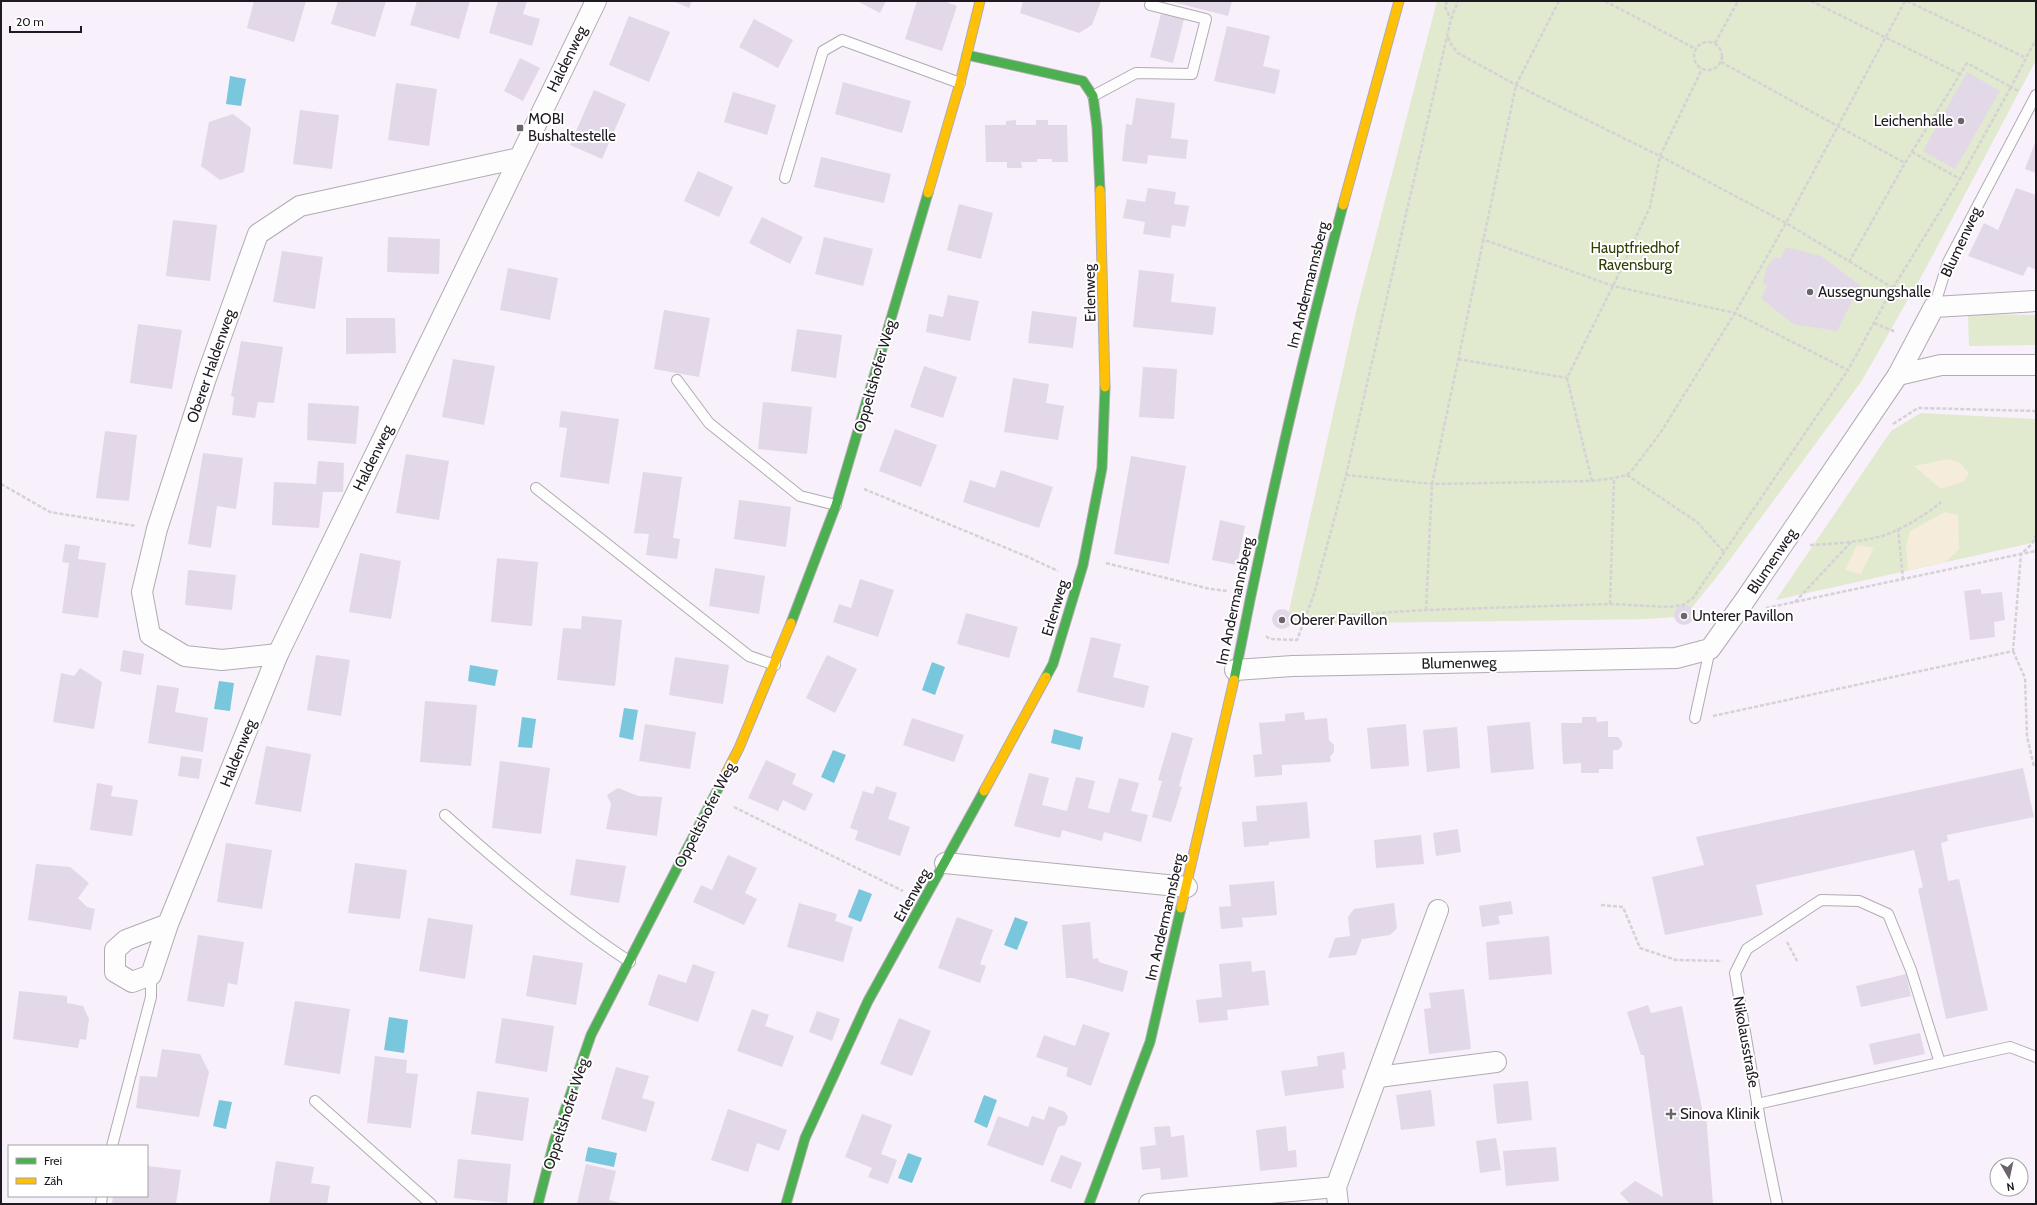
<svg xmlns="http://www.w3.org/2000/svg" width="2037" height="1205" font-family="Cabin,sans-serif">
	<rect width="100%" height="100%" fill="#f8f0fa"/>
	<!-- green -->
	<g fill="#e1e9cf">
		<path d="M1437 1H2036V60L1927 266 1861 382 1723 569 1685 616 1648 619 1286 624 1356 312Z"/>
		<path d="M1968 314 2036 315V345L1969 346Z"/>
		<path d="M1921 413 2036 419V542L1776 600 1891 431Z"/>
	</g>
	<!-- sand -->
	<g fill="#f5ecdc">
		<path d="M1949 459 1960 463 1969 473 1964 481 1941 489 1914 466Z"/>
		<path d="M1945 512 1958 515 1959 549 1946 562 1908 570 1906 546 1910 531Z"/>
		<path d="M1857 545 1874 548 1861 574 1845 570Z"/>
	</g>
	<!-- water -->
	<g fill="#79c7dd">
		<path d="M230 76 246 79 241 106 226 104Z"/>
		<path d="M932 662 945 667 935 695 922 690Z"/>
		<path d="M470 665 498 670 495 686 468 681Z"/>
		<path d="M219 681 234 683 230 711 214 709Z"/>
		<path d="M624 708 638 710 633 740 619 737Z"/>
		<path d="M522 717 536 719 532 748 518 747Z"/>
		<path d="M1054 729 1083 737 1080 750 1051 743Z"/>
		<path d="M833 750 846 755 834 783 821 777Z"/>
		<path d="M859 889 872 894 861 922 848 917Z"/>
		<path d="M1015 917 1028 922 1017 950 1004 945Z"/>
		<path d="M389 1017 408 1020 404 1053 384 1050Z"/>
		<path d="M984 1095 997 1100 987 1128 974 1122Z"/>
		<path d="M219 1100 232 1102 226 1129 213 1126Z"/>
		<path d="M588 1147 617 1153 614 1167 585 1161Z"/>
		<path d="M908 1153 922 1158 912 1183 898 1178Z"/>
	</g>
	<!-- building -->
	<g fill="#e3d8e7">
		<path d="M254 1H306L294 42 247 28Z"/>
		<path d="M338 1H386L375 37 331 24Z"/>
		<path d="M417 1H470L459 39 410 25Z"/>
		<path d="M498 1H527L523 14 540 19 532 46 489 33Z"/>
		<path d="M673 1H692L689 8Z"/>
		<path d="M857 1H886L880 13Z"/>
		<path d="M917 1H944L957 6 942 51 905 39Z"/>
		<path d="M1023 1H1101L1092 25 1079 33 1020 13Z"/>
		<path d="M1169 1H1232L1228 16Z"/>
		<path d="M1161 14 1184 19 1173 63 1150 57Z"/>
		<path d="M629 16 670 32 649 82 609 65Z"/>
		<path d="M754 19 793 40 778 68 739 47Z"/>
		<path d="M1227 26 1270 36 1263 66 1280 70 1275 94 1214 81Z"/>
		<path d="M520 58 540 68 523 101 504 91Z"/>
		<path d="M1967 72 2000 91 1955 169 1923 151Z"/>
		<path d="M843 82 911 101 902 133 835 114Z"/>
		<path d="M396 83 437 89 429 146 388 140Z"/>
		<path d="M594 90 626 104 602 159 570 145Z"/>
		<path d="M733 92 776 105 767 135 724 122Z"/>
		<path d="M1136 98 1175 103 1171 138 1188 140 1186 159 1148 155 1147 164 1122 161 1126 124 1132 125Z"/>
		<path d="M300 110 339 115 332 169 293 164Z"/>
		<path d="M233 114 251 128 244 172 220 180 201 166 209 122Z"/>
		<path d="M1016 120V125H1036V120H1048V125H1067L1068 162H1052V159H1037V162H1021L1022 168H1007V162H986L985 125H1006V121Z"/>
		<path d="M2036 140V173L2025 169Z"/>
		<path d="M821 157 891 174 884 203 814 187Z"/>
		<path d="M698 171 733 187 719 217 684 201Z"/>
		<path d="M1148 188 1176 192 1174 204 1189 206 1185 227 1172 225 1170 238 1143 234 1145 222 1123 218 1127 199 1145 202Z"/>
		<path d="M2016 188 2036 195V270L2028 266 2023 276 1968 256 1984 223 1998 230Z"/>
		<path d="M959 204 993 213 981 259 947 250Z"/>
		<path d="M762 217 803 237 790 264 749 243Z"/>
		<path d="M173 220 217 225 210 281 166 276Z"/>
		<path d="M388 237 440 239 439 274 387 272Z"/>
		<path d="M824 237 873 249 863 286 815 274Z"/>
		<path d="M1786 247 1821 256 1860 285 1837 331 1793 324 1761 298 1767 286 1763 283 1766 268 1774 258H1781Z"/>
		<path d="M282 251 323 257 315 309 273 302Z"/>
		<path d="M508 268 558 278 550 320 500 310Z"/>
		<path d="M1139 270 1174 274 1171 302 1216 307 1213 335 1133 327Z"/>
		<path d="M948 295 979 301 970 341 926 332 929 314 943 317Z"/>
		<path d="M664 310 710 318 699 377 654 369Z"/>
		<path d="M1032 311 1077 317 1073 348 1028 343Z"/>
		<path d="M346 318H395L396 353 346 354Z"/>
		<path d="M138 324 182 330 172 389 130 383Z"/>
		<path d="M797 329 842 335 836 378 791 371Z"/>
		<path d="M241 341 283 347 274 403 258 402 255 418 232 415 234 397 231 396Z"/>
		<path d="M453 359 495 366 484 425 442 417Z"/>
		<path d="M924 366 957 377 943 418 910 407Z"/>
		<path d="M1143 367 1177 369 1174 419 1139 417Z"/>
		<path d="M1013 378 1049 384 1046 403 1064 406 1058 440 1004 432Z"/>
		<path d="M763 402 812 407 807 454 758 449Z"/>
		<path d="M308 403 359 406 356 444 307 440Z"/>
		<path d="M561 411 619 419 609 484 560 477 567 428 559 427Z"/>
		<path d="M895 429 937 445 921 487 879 471Z"/>
		<path d="M105 431 137 435 129 501 96 498Z"/>
		<path d="M203 453 243 458 236 509 217 506 211 548 188 544Z"/>
		<path d="M406 454 449 461 439 520 396 513Z"/>
		<path d="M1131 456 1186 466 1169 564 1114 554Z"/>
		<path d="M318 461 344 463 343 492H323L319 528 272 525 274 482 316 484Z"/>
		<path d="M1001 470 1053 487 1039 528 963 502 970 480 995 488Z"/>
		<path d="M643 472 682 477 673 538 680 539 677 559 646 555 649 534 634 533Z"/>
		<path d="M739 500 791 507 786 547 734 539Z"/>
		<path d="M1220 520 1245 526 1237 565 1212 560Z"/>
		<path d="M65 544 80 546 78 559 106 563 98 618 62 613 69 563 62 562Z"/>
		<path d="M360 553 401 561 391 619 349 612Z"/>
		<path d="M497 558 538 562 532 626 491 622Z"/>
		<path d="M715 568 765 576 759 614 709 606Z"/>
		<path d="M188 570 236 575 232 610 185 605Z"/>
		<path d="M860 579 894 590 878 637 833 622 839 604 851 608Z"/>
		<path d="M1981 589V594L2002 592 2005 620 1994 622 1995 637 1970 640 1964 591Z"/>
		<circle cx="1684" cy="615" r="10"/>
		<circle cx="1282" cy="619" r="10"/>
		<path d="M966 613 1018 627 1009 658 957 644Z"/>
		<path d="M582 616 622 620 615 686 557 680 563 628 581 629Z"/>
		<path d="M1091 637 1121 644 1113 677 1149 686 1144 708 1077 692Z"/>
		<path d="M123 650 144 654 141 675 120 671Z"/>
		<path d="M316 655 350 660 341 716 307 710Z"/>
		<path d="M827 655 857 669 835 713 806 698Z"/>
		<path d="M675 657 729 665 723 704 669 695Z"/>
		<path d="M80 668 102 682 94 729 53 722 61 673 74 676Z"/>
		<path d="M157 685 179 688 175 712 208 718 203 752 148 743Z"/>
		<path d="M425 701 477 705 471 766 420 762Z"/>
		<path d="M1304 712 1305 720 1327 718 1329 740 1334 745V752L1330 757 1331 762 1282 765V775L1255 777 1253 755 1262 754 1259 723 1285 721V714Z"/>
		<path d="M1582 717H1596L1597 722 1608 721V737H1618L1622 742V746L1618 750H1613V769H1599V773H1581V763L1563 764 1561 723H1582Z"/>
		<path d="M912 718 964 735 954 762 903 745Z"/>
		<path d="M1530 722 1534 769 1491 773 1487 726Z"/>
		<path d="M645 724 696 732 690 769 639 761Z"/>
		<path d="M1406 724 1409 766 1371 769 1367 728Z"/>
		<path d="M1457 727 1460 768 1427 772 1423 730Z"/>
		<path d="M1172 732 1193 738 1179 786 1182 787 1171 822 1152 817 1162 781 1158 780Z"/>
		<path d="M266 746 311 754 301 812 255 804Z"/>
		<path d="M181 756 202 759 199 779 178 776Z"/>
		<path d="M766 760 796 774 792 784 813 794 805 811 783 800 778 811 748 798Z"/>
		<path d="M500 761 550 768 541 834 492 828Z"/>
		<path d="M2023 768 2034 817 1947 835 1948 841 1941 843 1948 881 1959 879 1988 1010 1946 1019 1918 889 1923 887 1914 850 1756 885 1763 915 1665 935 1652 877 1704 865 1696 837Z"/>
		<path d="M1029 773 1049 778 1042 805 1067 811 1076 777 1095 781 1088 808 1109 813 1119 778 1139 783 1131 811 1148 815 1141 842 1104 832 1102 841 1062 830 1060 838 1014 826Z"/>
		<path d="M97 783 113 786 111 796 138 800 132 836 90 830Z"/>
		<path d="M876 786 897 793 888 819 910 827 900 856 855 840 858 831 850 828 863 791 873 794Z"/>
		<path d="M618 788 638 796 662 797 657 836 606 829 611 804 607 795Z"/>
		<path d="M1307 802 1310 838 1269 842V845L1244 847 1242 822 1257 821 1256 806Z"/>
		<path d="M1458 829 1461 852 1436 856 1433 833Z"/>
		<path d="M1421 835 1424 864 1376 868 1374 840Z"/>
		<path d="M226 843 272 850 262 909 217 902Z"/>
		<path d="M728 855 757 868 745 893 757 899 744 925 693 902 701 885 712 890Z"/>
		<path d="M576 859 626 866 619 903 570 895Z"/>
		<path d="M355 863 407 870 400 919 348 913Z"/>
		<path d="M36 864 70 867 89 883 78 898 87 907 95 909 91 930 28 920Z"/>
		<path d="M1274 881 1277 915 1242 918 1243 927 1221 929 1219 907 1231 906 1229 885Z"/>
		<path d="M1511 901 1513 914 1498 916 1500 924 1482 927 1479 906Z"/>
		<path d="M799 903 837 914 835 921 853 927 843 962 787 947Z"/>
		<path d="M1394 903 1397 928 1390 935 1362 939 1356 955 1328 958 1335 938 1350 936 1348 917 1354 909Z"/>
		<path d="M957 917 993 930 980 964 986 966 980 983 938 968Z"/>
		<path d="M428 918 473 925 465 979 419 971Z"/>
		<path d="M1090 922 1093 959 1098 958 1099 962 1128 971 1123 992 1073 978H1066L1062 925Z"/>
		<path d="M198 935 244 942 237 985 228 983 224 1007 187 1001Z"/>
		<path d="M1549 936 1552 974 1489 980 1486 942Z"/>
		<path d="M533 955 583 963 576 1005 526 996Z"/>
		<path d="M1251 961 1252 972 1265 970 1269 1005 1227 1010 1228 1020 1199 1023 1196 1000 1222 997 1219 964Z"/>
		<path d="M693 964 715 972 698 1022 648 1005 658 974 686 983Z"/>
		<path d="M1906 974 1911 996 1861 1007 1856 986Z"/>
		<path d="M1464 989 1471 1049 1429 1054 1424 1009 1431 1008 1429 993Z"/>
		<path d="M19 991 67 996V1003L83 1006 89 1019 86 1040 80 1039 78 1048 13 1039Z"/>
		<path d="M295 1001 350 1009 340 1074 284 1065Z"/>
		<path d="M1648 1005 1651 1013 1682 1006 1703 1114H1706L1713 1204H1630L1620 1193 1635 1181 1663 1197 1644 1055H1641L1627 1012Z"/>
		<path d="M752 1009 769 1015 765 1026 794 1036 782 1067 737 1051Z"/>
		<path d="M817 1011 840 1019 832 1041 809 1032Z"/>
		<path d="M502 1018 554 1026 547 1072 495 1063Z"/>
		<path d="M899 1018 931 1031 912 1076 880 1064Z"/>
		<path d="M1083 1024 1110 1033 1091 1086 1066 1076 1068 1068 1036 1057 1044 1035 1075 1046Z"/>
		<path d="M1920 1033 1925 1054 1874 1065 1869 1044Z"/>
		<path d="M162 1049 200 1054 209 1072 199 1117 136 1108 140 1076 157 1077Z"/>
		<path d="M1344 1052 1346 1069 1342 1070 1344 1088 1285 1096 1281 1071 1318 1066 1317 1056Z"/>
		<path d="M375 1056 407 1060 406 1073 418 1074 411 1128 367 1123Z"/>
		<path d="M616 1067 649 1076 642 1098 655 1102 646 1132 601 1119Z"/>
		<path d="M1528 1081 1532 1120 1497 1124 1493 1084Z"/>
		<path d="M1431 1090 1435 1126 1401 1130 1396 1095Z"/>
		<path d="M477 1091 529 1098 523 1141 471 1134Z"/>
		<path d="M1049 1106 1065 1112 1068 1117 1065 1125 1058 1127 1043 1166 987 1145 998 1116 1028 1127 1032 1116 1044 1120Z"/>
		<path d="M728 1109 787 1130 779 1151 757 1143 748 1172 711 1160Z"/>
		<path d="M862 1114 892 1125 881 1154 897 1160 888 1184 868 1177 872 1168 845 1157Z"/>
		<path d="M1170 1126 1171 1137 1184 1135 1188 1177 1161 1180 1160 1168 1142 1170 1140 1147 1156 1145 1154 1127Z"/>
		<path d="M1286 1126 1288 1151 1296 1150 1297 1167 1260 1171 1256 1130Z"/>
		<path d="M1496 1138 1501 1170 1480 1173 1476 1141Z"/>
		<path d="M1556 1147 1559 1181 1506 1186 1503 1151Z"/>
		<path d="M1061 1155 1082 1163 1071 1189 1050 1181Z"/>
		<path d="M458 1159 511 1164 507 1203 454 1198Z"/>
		<path d="M276 1161 314 1167 311 1183 330 1186 327 1204H269Z"/>
		<path d="M586 1164 616 1171 609 1200 624 1204H577Z"/>
		<path d="M147 1166 181 1170 176 1204H112L113 1196H147Z"/>
	</g>
	<g fill="none" stroke-linecap="round" stroke-linejoin="round">
		<!-- lane casing -->
		<g stroke="#b1abb2" stroke-width="12">
			<g id="lane">
				<path d="M1093 96 1136 73 1192 74 1206 19 1150 5"/>
				<path d="M785 178 823 51 842 40 960 83"/>
				<path d="M1934 307 1948 262 2036 95"/>
				<path d="M677 380 709 423 800 496 836 505"/>
				<path d="M536 488 749 656 775 665"/>
				<path d="M1695 718 1710 649"/>
				<path d="M445 815C503 867 565 919 630 962"/>
				<path d="M315 1101 431 1204"/>
				<path d="M1757 1104 2010 1047 2036 1057"/>
				<path d="M112 1146 151 997V975"/>
				<path d="M101 1204 102 1196"/>
				<path d="M1777 1204 1761 1126 1735 973 1747 949 1821 900 1859 901 1888 914 1911 970 1940 1063"/>
			</g>
		</g>
		<!-- street casing -->
		<g stroke="#b1abb2" stroke-width="22">
			<g id="street">
				<path d="M1898 375 1941 365H2036"/>
				<path d="M278 654 222 660 185 656 150 635 142 592 157 529 206 378 258 234 300 206 519 158"/>
				<path d="M1235 670 1293 666 1676 658 1710 649 1745 600 1898 375 1934 307 2036 301"/>
				<path d="M945 863 1187 887"/>
				<path d="M168 924 126 940 115 950V972L132 982 151 975 168 924 278 654 596 1"/>
				<path d="M1378 1077 1496 1062"/>
				<path d="M1149 1204 1336 1187"/>
				<path d="M1338 1204 1336 1187 1438 910"/>
			</g>
		</g>
		<!-- fast casing -->
		<g stroke="#b1abb2" stroke-width="11">
			<g id="fast">
				<path d="M967 55 1083 81 1093 96 1097 127 1100 190"/>
				<path d="M791 623 836 505 928 193"/>
				<path d="M1046 677 1053 664 1083 565 1102 468 1105 387"/>
				<path d="M1234 680C1265 521 1301 362 1343 205"/>
				<path d="M538 1204 554 1142 591 1035 723 779"/>
				<path d="M786 1204 805 1138 868 1001 984 791"/>
				<path d="M1089 1204 1150 1042 1181 908"/>
			</g>
		</g>
		<!-- slow casing -->
		<g stroke="#b1abb2" stroke-width="11">
			<g id="slow">
				<path d="M1100 190 1105 387"/>
				<path d="M928 193 960 83 980 1"/>
				<path d="M1343 205 1399 1"/>
				<path d="M723 779 739 748 791 623"/>
				<path d="M984 791 1046 677"/>
				<path d="M1181 908 1234 680"/>
			</g>
		</g>
		<!-- path -->
		<g stroke="#d4d2d5" stroke-width="2.5" stroke-dasharray="4 2" stroke-linecap="butt">
			<path d="M1447 1 1445 7 1451 19"/>
			<path d="M1605 1 1696 49"/>
			<path d="M1811 1 1960 74"/>
			<path d="M1907 1 2026 58"/>
			<path d="M1448 37 1452 46 1458 53 1516 85 1660 156 1786 223 1893 288 1848 370 1735 313 1613 286 1482 239"/>
			<circle cx="1708" cy="56" r="14"/>
			<path d="M1715 43 1738 1"/>
			<path d="M1721 62 1905 163"/>
			<path d="M2018 91 2011 87 2036 39"/>
			<path d="M1849 262 1905 163 1967 63 2011 87 1960 179 1912 152"/>
			<path d="M1893 288 1960 179"/>
			<path d="M1874 323 1896 332"/>
			<path d="M1458 359 1567 378"/>
			<path d="M1893 424 1918 408 2036 411"/>
			<path d="M1346 475 1432 484 1592 481 1614 478 1627 475 1634 468 1661 432 1735 313 1786 223 1905 1"/>
			<path d="M1627 475 1697 522 1724 552"/>
			<path d="M1592 481 1567 378 1613 286 1650 207 1660 156 1702 69"/>
			<path d="M1 484 50 512 136 526"/>
			<path d="M864 489 1028 557 1058 571"/>
			<path d="M1898 528 1903 579"/>
			<path d="M1810 545C1834 544 1859 542 1882 536 1899 531 1928 514 1941 502"/>
			<path d="M1106 563 1210 589 1228 591"/>
			<path d="M1795 602 1852 541"/>
			<path d="M1610 604 1614 478"/>
			<path d="M1766 608 2021 554 2032 544 2036 535"/>
			<path d="M1426 610 1432 484 1516 85 1559 1"/>
			<path d="M1292 618 1426 610 1610 604 1669 607 1683 605 1693 598 1848 370"/>
			<path d="M1266 636 1270 639 1297 640 1314 594 1346 475 1451 19 1458 1"/>
			<path d="M2013 651 2025 678 2027 736 2034 767"/>
			<path d="M1713 716 2013 651 2021 554 2036 551"/>
			<path d="M734 807 903 891"/>
			<path d="M1601 905 1623 907 1640 948 1676 960 1722 961"/>
			<path d="M1787 942 1797 961"/>
		</g>
		<!-- lane -->
		<use href="#lane" stroke="#fefdfe" stroke-width="10"/>
		<!-- street -->
		<use href="#street" stroke="#fefdfe" stroke-width="20"/>
		<!-- fast -->
		<use href="#fast" stroke="#4caf50" stroke-width="9"/>
		<!-- slow -->
		<use href="#slow" stroke="#ffc107" stroke-width="9"/>
	</g>
	<!-- markers -->
	<g fill="#6b646d" stroke="#fff" stroke-width="1.5">
		<circle cx="1961" cy="121" r="4"/>
		<rect x="516" y="124" width="8" height="8" rx="2"/>
		<circle cx="1810" cy="292" r="4"/>
		<circle cx="1684" cy="616" r="4"/>
		<circle cx="1282" cy="620" r="4"/>
		<path d="M1669 1108h4v4h4v4h-4v4h-4v-4h-4v-4h4z"/>
	</g>
	<g text-anchor="middle" dominant-baseline="central" stroke-width="4" stroke-linejoin="round" paint-order="stroke">
		<!-- street labels -->
		<g font-size="15" fill="#1f1921" stroke="#fff">
			<text transform="translate(567 59) rotate(-64)">Haldenweg</text>
			<text transform="translate(1961 242) rotate(-65)">Blumenweg</text>
			<text transform="translate(1308 285) rotate(-76)">Im Andermannsberg</text>
			<text transform="translate(1090 293) rotate(-91)">Erlenweg</text>
			<text transform="translate(211 366) rotate(-71)">Oberer Haldenweg</text>
			<text transform="translate(875 376) rotate(-74)">Oppeltshofer Weg</text>
			<text transform="translate(373 458) rotate(-64)">Haldenweg</text>
			<text transform="translate(1772 561) rotate(-56)">Blumenweg</text>
			<text transform="translate(1235 601) rotate(-78)">Im Andermannsberg</text>
			<text transform="translate(1055 608) rotate(-73)">Erlenweg</text>
			<text transform="translate(1459 663) rotate(-1)">Blumenweg</text>
			<text transform="translate(238 753) rotate(-68)">Haldenweg</text>
			<text transform="translate(705 815) rotate(-63)">Oppeltshofer Weg</text>
			<text transform="translate(912 895) rotate(-61)">Erlenweg</text>
			<text transform="translate(1165 917) rotate(-77)">Im Andermannsberg</text>
			<text transform="translate(1746 1042) rotate(80)">Nikolausstraße</text>
			<text transform="translate(566 1114) rotate(-72)">Oppeltshofer Weg</text>
		</g>
		<!-- poi labels -->
		<g font-size="15" fill="#1f1921" stroke="#fff" text-anchor="start">
			<text x="528" y="119">MOBI<tspan x="528" dy="17">Bushaltestelle</tspan></text>
			<text x="1953" y="121" text-anchor="end">Leichenhalle</text>
			<text x="1818" y="292">Aussegnungshalle</text>
			<text x="1692" y="616">Unterer Pavillon</text>
			<text x="1290" y="620">Oberer Pavillon</text>
			<text x="1680" y="1114">Sinova Klinik</text>
		</g>
		<!-- park labels -->
		<g font-size="15" fill="#2f3f03" stroke="#fff">
			<text x="1635" y="248">Hauptfriedhof<tspan x="1635" dy="17">Ravensburg</tspan></text>
		</g>
	</g>
	<!-- border -->
	<rect width="2037" height="1205" fill="none" stroke="#1f1921" stroke-width="4"/>
	<!-- legend -->
	<rect x="8" y="1145" width="140" height="52" fill="#ffffff" stroke="#a5a3a6"/>
	<rect x="16" y="1158" width="20" height="6" fill="#4caf50" stroke="#a5a3a6"/>
	<text x="44" y="1165" font-size="12" fill="#1f1921">Frei</text>
	<rect x="16" y="1178" width="20" height="6" fill="#ffc107" stroke="#a5a3a6"/>
	<text x="44" y="1185" font-size="12" fill="#1f1921">Zäh</text>
	<!-- north arrow -->
	<g transform="translate(2009 1177) rotate(171)"><circle r="19" fill="#ffffff" stroke="#a5a3a6"/>
	<path d="M0-3L7 15L0 10L-7 15Z" fill="#6b646d"/>
	<text y="-6" font-size="11" font-weight="bold" text-anchor="middle" fill="#1f1921">N</text>
	</g>
	<!-- scale -->
	<path d="M10 26v6h71v-6" fill="none" stroke="#1f1921" stroke-width="2"/>
	<text x="16" y="26" font-size="12" fill="#1f1921" stroke="#ffffff" stroke-width="3" paint-order="stroke">20 m</text>
</svg>
